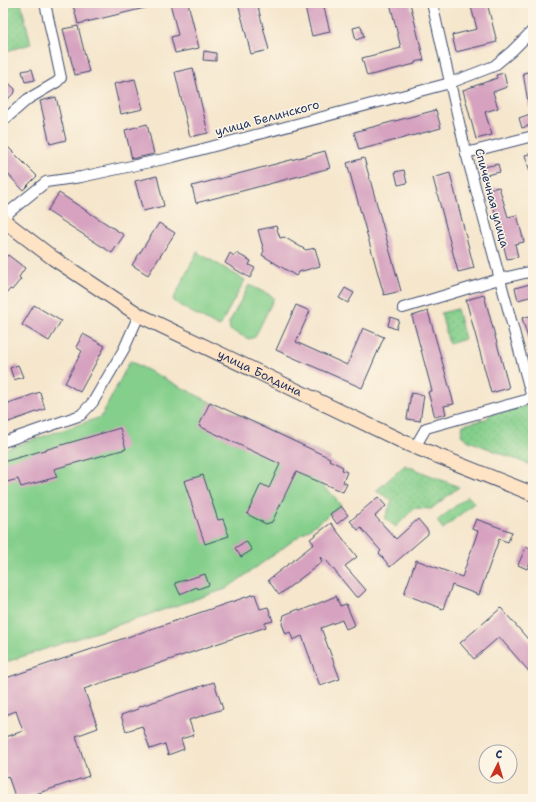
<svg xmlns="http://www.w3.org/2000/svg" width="536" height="802" font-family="'Shantell Sans',sans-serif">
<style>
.green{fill:#84cf8b;stroke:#507f74}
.park{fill:url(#park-dots);stroke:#507f74}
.building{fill:#d6a2c0}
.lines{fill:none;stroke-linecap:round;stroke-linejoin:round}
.street-casing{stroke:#3c4a6e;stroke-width:12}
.secondary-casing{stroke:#3c4a6e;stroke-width:16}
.street{stroke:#fff;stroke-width:10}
.secondary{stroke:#fee4c5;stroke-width:14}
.labels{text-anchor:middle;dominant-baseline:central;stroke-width:3;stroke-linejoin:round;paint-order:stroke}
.street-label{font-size:12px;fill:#1b2f5e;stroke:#fcf5e5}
</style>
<defs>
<pattern id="park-dots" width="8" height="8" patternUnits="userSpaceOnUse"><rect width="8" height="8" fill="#84cf8b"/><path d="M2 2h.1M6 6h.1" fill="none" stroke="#71b27a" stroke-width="1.8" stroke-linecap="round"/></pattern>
</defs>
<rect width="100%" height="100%" fill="#fcf5e5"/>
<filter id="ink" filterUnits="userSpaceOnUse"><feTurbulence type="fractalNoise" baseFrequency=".025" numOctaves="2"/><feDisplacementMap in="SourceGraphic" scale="8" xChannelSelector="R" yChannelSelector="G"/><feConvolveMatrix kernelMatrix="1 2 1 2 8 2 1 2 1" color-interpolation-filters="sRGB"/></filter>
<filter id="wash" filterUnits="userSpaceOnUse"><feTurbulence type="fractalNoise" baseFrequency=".012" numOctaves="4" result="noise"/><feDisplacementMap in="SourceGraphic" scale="16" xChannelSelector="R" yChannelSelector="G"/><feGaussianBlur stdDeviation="0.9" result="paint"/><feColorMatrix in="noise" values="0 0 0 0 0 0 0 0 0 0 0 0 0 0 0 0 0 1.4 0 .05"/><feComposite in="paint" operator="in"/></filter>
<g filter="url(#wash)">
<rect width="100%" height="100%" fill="#f5e6cc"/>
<g class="green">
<polygon points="197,252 245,280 219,327 182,307 173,300"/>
<polygon points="249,285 272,296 274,298 255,337 249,339 230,330 229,323"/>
<polygon points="130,361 210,402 330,458 319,483 333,495 341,506 226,589 3,663 3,450 101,417"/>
<polygon points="468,496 474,503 443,529 437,521"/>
</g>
<g class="park">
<polygon points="3,3 21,3 31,44 3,52"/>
<polygon points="457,309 465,339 449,344 441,313"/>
<polygon points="533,404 533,466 469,441 461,435 463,425 486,419 491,414"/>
<polygon points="405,465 459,487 431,509 414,508 396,527 385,519 392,500 376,491"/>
</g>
<g id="blocks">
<g class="building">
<polygon points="82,3 153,3 153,6 78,24 73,5"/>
<polygon points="170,3 188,3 199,48 175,53 171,37 178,35"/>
<polygon points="238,3 257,3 269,50 251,54"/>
<polygon points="304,3 323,3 330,32 312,36"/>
<polygon points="390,3 410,3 424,60 415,62 415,64 367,76 362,58 401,48"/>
<polygon points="470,3 487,3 497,42 456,52 452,35 477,29"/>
<polygon points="78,26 89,72 75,75 63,29"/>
<polygon points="361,26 364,37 356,40 353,28"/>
<polygon points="204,51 216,53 216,61 203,60"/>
<polygon points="193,68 208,133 190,137 175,72"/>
<polygon points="32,69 35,80 25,82 22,71"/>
<polygon points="533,71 533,107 529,108 523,73"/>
<polygon points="504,73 507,87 493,92 498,108 485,112 492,135 476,139 463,90 497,78 496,75"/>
<polygon points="3,78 15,89 15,92 3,104"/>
<polygon points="135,79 143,109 121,114 114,84"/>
<polygon points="56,97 66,140 50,144 40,101"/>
<polygon points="436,110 441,128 359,150 354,132"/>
<polygon points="533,113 533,124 522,128 519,118"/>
<polygon points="147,124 154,154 132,159 125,130"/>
<polygon points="3,142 37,176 23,190 3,169"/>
<polygon points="325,151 330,168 196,203 192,186"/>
<polygon points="533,153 533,175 531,175 525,155"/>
<polygon points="364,158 401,291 384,295 347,163"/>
<polygon points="498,164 500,172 486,175 484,167"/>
<polygon points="404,170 407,183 398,185 395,172"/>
<polygon points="450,173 474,268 458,272 433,178"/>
<polygon points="157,176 164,206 143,211 135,181"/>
<polygon points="499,187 508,217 517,215 524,242 515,244 518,257 507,259 489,189"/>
<polygon points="59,193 124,235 112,253 47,211"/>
<polygon points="159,223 175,233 148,275 132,265"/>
<polygon points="276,226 280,238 284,237 306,250 315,248 320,266 299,272 296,276 262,255 264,251 258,230"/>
<polygon points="230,253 234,256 236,253 251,261 249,265 255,268 250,278 225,263"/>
<polygon points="8,255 25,268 19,277 21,279 12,290 10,289 3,298 3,261"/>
<polygon points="530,284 533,296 518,300 515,288"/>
<polygon points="345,288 354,293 348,303 339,298"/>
<polygon points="484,295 509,388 491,393 466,300"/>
<polygon points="34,305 61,321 49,341 22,325"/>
<polygon points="296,305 310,311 296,342 347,365 363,328 384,337 362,388 276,350"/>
<polygon points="428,311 454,404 444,406 446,414 435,417 428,392 432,391 412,316"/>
<polygon points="533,315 533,347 531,348 522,318"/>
<polygon points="390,317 399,320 396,329 388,326"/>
<polygon points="83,334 105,346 80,392 65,383 82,351 76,347"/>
<polygon points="18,365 23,377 14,380 10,368"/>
<polygon points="40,392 45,409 3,424 3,405"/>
<polygon points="411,393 424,395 420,421 407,419"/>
<polygon points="210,402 330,458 329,460 343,467 342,470 347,472 343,482 347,484 343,492 296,472 272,522 266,524 247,514 261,484 269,488 280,464 199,426"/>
<polygon points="120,428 126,449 54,469 57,477 21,487 18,479 3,483 3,462"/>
<polygon points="203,475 218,520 223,519 229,536 205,544 184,481"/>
<polygon points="378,497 386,506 375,516 396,539 418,519 428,531 428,534 390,567 379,553 381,551 361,528 358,530 350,521"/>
<polygon points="341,506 348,515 337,524 330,514"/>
<polygon points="476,519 512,532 508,542 499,539 479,595 452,585 443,609 404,594 416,560 462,577 478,531 472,529"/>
<polygon points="331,523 357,557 345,566 366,590 359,597 356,597 326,560 324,561 320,557 322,562 279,595 268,580 314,544 310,539"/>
<polygon points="246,541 252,550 241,557 235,548"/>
<polygon points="526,547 533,550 533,556 527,569 518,565"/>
<polygon points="205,574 209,585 198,589 197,587 180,594 175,583"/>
<polygon points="255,594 260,609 268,607 273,621 265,623 266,627 84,689 98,728 76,736 89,776 21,799 16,799 8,776 3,778 3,738 23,731 16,711 3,716 3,679"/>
<polygon points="336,596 340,606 346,604 355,625 346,629 342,620 321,628 340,679 320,686 302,636 293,640 290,632 286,634 282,624 284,615 299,609 300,611"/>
<polygon points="501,608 533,645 533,676 499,637 474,659 460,643"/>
<polygon points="214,682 223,709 189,720 194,735 181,739 184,749 168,755 165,744 150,749 142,726 126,731 121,715 138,709 138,707"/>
</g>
</g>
</g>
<g filter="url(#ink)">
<use href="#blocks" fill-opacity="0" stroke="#3c4a6e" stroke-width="1"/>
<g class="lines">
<g class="street-casing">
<g id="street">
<polyline points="432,3 466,153 532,398"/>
<polyline points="3,121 28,99 57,82 61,78 45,3"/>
<polyline points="466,153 533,136"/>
<polyline points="3,217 46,182 81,177 173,157 450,83 494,66 512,51 533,30"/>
<polyline points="403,308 499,279 533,271"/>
<polyline points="3,442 81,415 93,402 124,349 139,315"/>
<polyline points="415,447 426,428 533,398"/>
</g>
</g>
<g class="secondary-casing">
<g id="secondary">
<path id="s1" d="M 3,220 L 53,258 L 139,315 L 408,444 L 533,494"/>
</g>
</g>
<use href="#street" class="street"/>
<use href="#secondary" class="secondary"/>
</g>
</g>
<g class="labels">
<g class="street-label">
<text transform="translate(267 118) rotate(-15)">улица Белинского</text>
<text transform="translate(492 198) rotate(75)">Спичечная улица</text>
<text stroke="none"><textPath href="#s1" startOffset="300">улица Болдина</textPath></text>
</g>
</g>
<rect width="536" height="802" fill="none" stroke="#fcf5e5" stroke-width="16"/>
<g transform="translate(498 764) rotate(5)"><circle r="19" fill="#fcf5e5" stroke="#a2a6af"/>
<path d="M0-3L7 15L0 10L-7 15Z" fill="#c8321e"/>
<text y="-6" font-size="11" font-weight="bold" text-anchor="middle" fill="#1b2f5e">С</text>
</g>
</svg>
